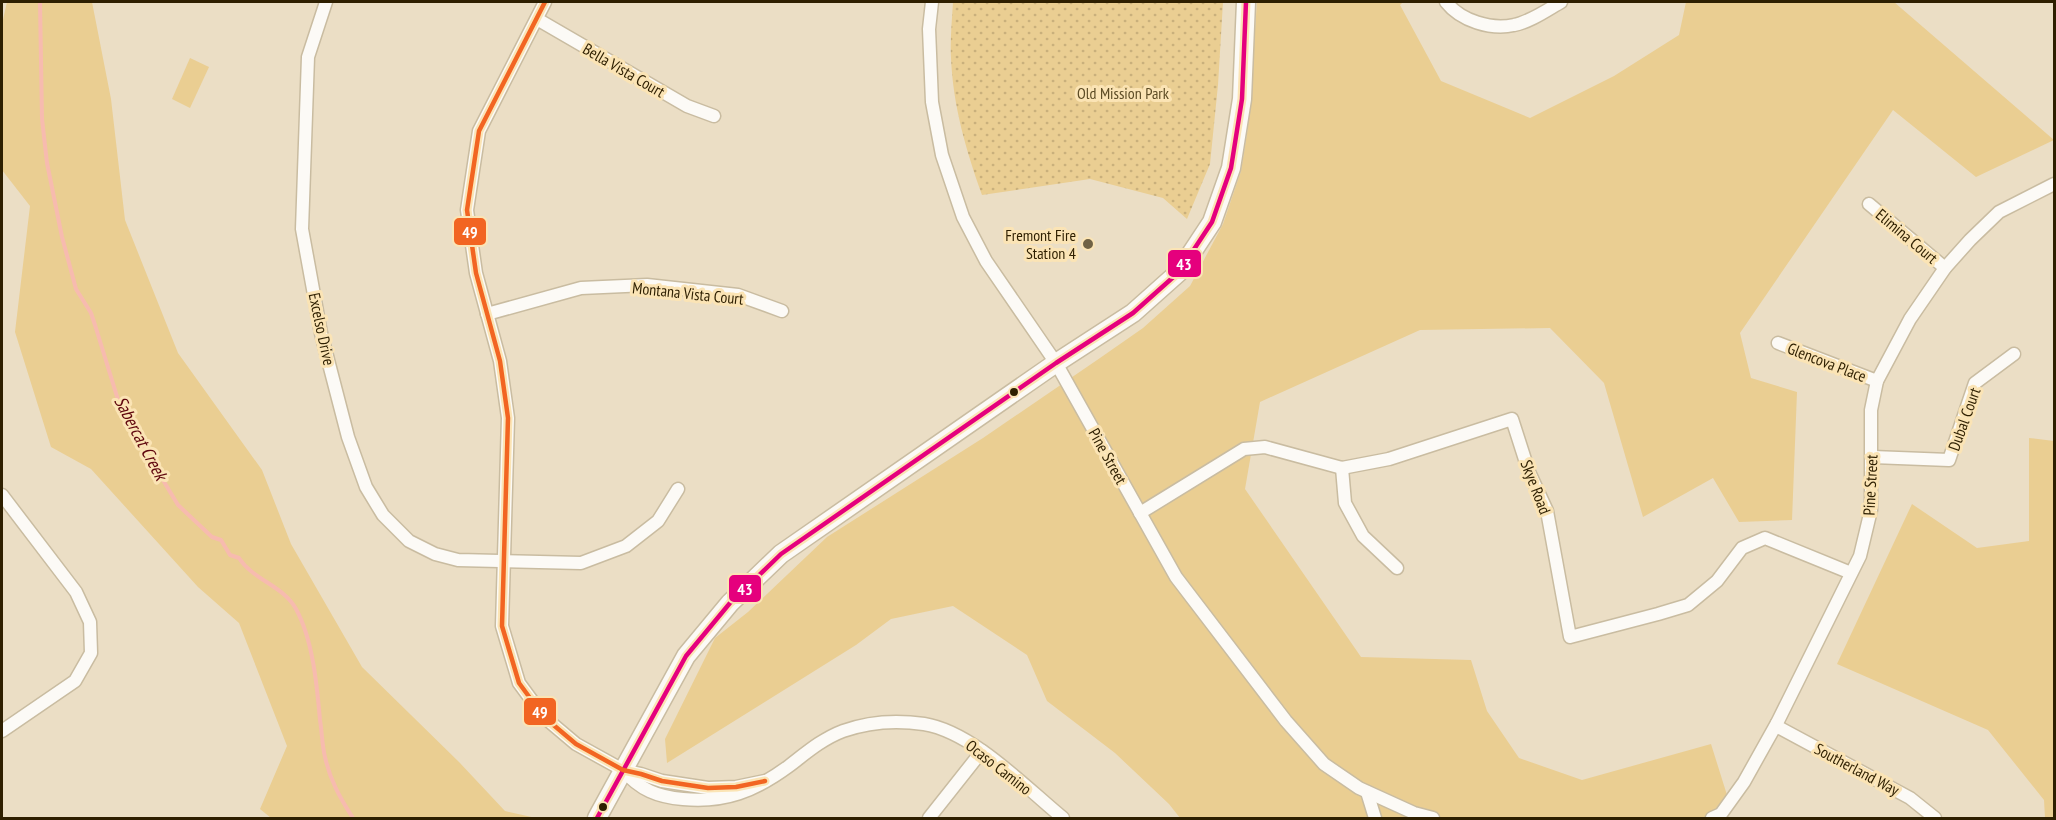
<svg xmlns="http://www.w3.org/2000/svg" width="2056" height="820" font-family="'PT Sans Narrow',sans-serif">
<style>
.green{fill:#eace92}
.park{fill:url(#park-dots)}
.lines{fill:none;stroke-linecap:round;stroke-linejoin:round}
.stream{stroke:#f7bbaf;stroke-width:4}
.minor-casing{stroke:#c9bca1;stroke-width:15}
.secondary-casing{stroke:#c9bca1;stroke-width:21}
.minor{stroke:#fcfaf6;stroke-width:12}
.secondary{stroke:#fcfaf6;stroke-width:18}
.bus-1-casing{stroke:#fbe4b5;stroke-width:9}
.bus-2-casing{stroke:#fbe4b5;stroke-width:9}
.bus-1{stroke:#e5007d;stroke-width:4.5}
.bus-2{stroke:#f26522;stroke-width:4.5}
.poi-dot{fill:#706245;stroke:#fbe4b5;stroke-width:2}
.bus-dot{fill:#2e1f00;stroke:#fbe4b5;stroke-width:2}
.labels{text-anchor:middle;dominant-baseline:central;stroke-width:6;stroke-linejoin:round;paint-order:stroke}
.street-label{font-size:16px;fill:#2e1f00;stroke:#fbe4b5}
.park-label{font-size:16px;fill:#5c4b24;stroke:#fbe4b5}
.poi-label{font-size:16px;fill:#2e1f00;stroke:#fbe4b5;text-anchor:end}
.water-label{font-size:18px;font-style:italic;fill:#60070e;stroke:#fbe4b5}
.line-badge{stroke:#fbe4b5;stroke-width:2}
.badge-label{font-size:16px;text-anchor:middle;font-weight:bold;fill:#fff}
</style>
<defs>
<pattern id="park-dots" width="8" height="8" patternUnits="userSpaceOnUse" patternTransform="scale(1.5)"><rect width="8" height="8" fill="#eace92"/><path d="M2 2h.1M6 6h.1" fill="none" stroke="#c9b07c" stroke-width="1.8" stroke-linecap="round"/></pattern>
</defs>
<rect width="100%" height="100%" fill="#ebdec5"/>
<g class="green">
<polygon points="7,2 92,2 111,99 125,220 178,353 262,470 291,544 362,667 459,762 505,811 536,818 271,818 260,809 287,746 239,623 198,587 91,469 51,447 15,332 30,206 2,170 2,24"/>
<polygon points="1257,2 1403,2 1400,5 1441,81 1530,118 1614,76 1679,35 1686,2 1894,2 2054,140 1976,177 1893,110 1740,333 1751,378 1797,392 1792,520 1739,522 1713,478 1643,517 1604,383 1550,328 1420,330 1260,402 1245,489 1361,657 1471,660 1487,711 1519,758 1582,780 1711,744 1727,795 1708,818 1180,818 1169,804 1115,753 1047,701 1027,655 953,606 891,619 856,645 667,763 665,739 715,638 748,612 827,537 983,438 1100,358 1143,328 1190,286 1223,224 1241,171 1248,127"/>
<polygon points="190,58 209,67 190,108 172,99"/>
<polygon points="2029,438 2054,441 2054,818 2045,818 2044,800 1988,730 1837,664 1912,504 1977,548 2029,541"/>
</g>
<path class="park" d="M 953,2 L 1223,2 L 1218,85 L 1210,164 L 1187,219 L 1163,198 L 1090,179 L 982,195 C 966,150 953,106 951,58 C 950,39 952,20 953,2 Z"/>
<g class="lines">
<path class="stream" d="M 40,2 L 42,119 L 47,163 L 62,237 L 76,289 L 91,313 L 95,325 L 119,403 L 137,437 L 178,505 L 212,537 L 221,540 L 230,555 L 239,558 C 253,580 284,586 296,609 C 313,640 317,686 320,720 C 322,732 322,745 325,757 C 330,780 340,798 353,818"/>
<g class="minor-casing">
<g id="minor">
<polyline points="326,2 308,57 302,229 321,333 348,437 366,487 383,515 409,541 435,554 458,560 581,563 626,546 658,521 678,489"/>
<polyline points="545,2 479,131 467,210 476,273 500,361 508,418 502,626 519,683 544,717 576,744 623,770 641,774 662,781 708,788 736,787 765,781"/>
<polyline points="932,2 929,29 932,102 942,155 963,217 986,261 1056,363 1176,577 1286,721 1324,764 1359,788 1414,813 1433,818"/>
<path d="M 1446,2 C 1461,21 1491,30 1514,25 C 1530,22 1547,10 1561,2"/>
<polyline points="537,19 687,106 714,116"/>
<polyline points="1869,204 1945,268"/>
<polyline points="487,314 581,288 647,285 738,295 782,311"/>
<polyline points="1778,343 1877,381"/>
<polyline points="1873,457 1949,460 1975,383 2014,354"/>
<polyline points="1342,468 1345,503 1363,536 1397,568"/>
<polyline points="2,495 76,592 90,622 91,653 75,681 2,731"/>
<polyline points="1140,513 1244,449 1265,447 1342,468 1389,459 1512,419 1529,472 1547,511 1570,637 1658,614 1688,605 1717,581 1742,548 1765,538 1851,573"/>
<polyline points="1777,723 1778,727 1910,798 1935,818"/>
<path d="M 623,770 C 640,790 658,797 683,799 C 725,803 755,791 789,766 C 806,753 822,739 843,731 C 868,722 897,720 924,724 C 973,732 1025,787 1063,818"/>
<polyline points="1367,792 1375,818"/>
<polyline points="929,818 982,751"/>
<polyline points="1712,818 1721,814 1744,782 1777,723 1860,556 1871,510 1871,410 1877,381 1910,319 1945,268 1970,240 1999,212 2054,184"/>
</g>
</g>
<g class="secondary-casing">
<polyline id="secondary" points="597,818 686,656 730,603 781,554 1056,363 1133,313 1179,272 1212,222 1231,168 1242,99 1246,2"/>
</g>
<use href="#minor" class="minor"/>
<use href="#secondary" class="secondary"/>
<g class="bus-1-casing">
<polyline id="bus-1" points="597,818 686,656 730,603 781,554 1056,363 1133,313 1179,272 1212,222 1231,168 1242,99 1246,2"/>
</g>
<g class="bus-2-casing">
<polyline id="bus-2" points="545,2 479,131 467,210 476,273 500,361 508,418 502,626 519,683 544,717 576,744 623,770 641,774 662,781 708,788 736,787 765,781"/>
</g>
<use href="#bus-1" class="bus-1"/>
<use href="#bus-2" class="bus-2"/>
</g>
<circle class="poi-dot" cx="1088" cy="244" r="6"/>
<g class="bus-dot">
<circle cx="1014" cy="392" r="5"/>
<circle cx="603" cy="807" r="5"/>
</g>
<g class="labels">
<g class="street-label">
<text transform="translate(624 70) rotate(30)">Bella Vista Court</text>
<text transform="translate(1907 236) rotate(40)">Elimina Court</text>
<text transform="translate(688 293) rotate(6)">Montana Vista Court</text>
<text transform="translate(322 329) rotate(78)">Excelso Drive</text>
<text transform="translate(1827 362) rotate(21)">Glencova Place</text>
<text transform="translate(1964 419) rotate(-70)">Dubal Court</text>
<text transform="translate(1108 456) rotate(61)">Pine Street</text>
<text transform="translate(1870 485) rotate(-87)">Pine Street</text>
<text transform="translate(1536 487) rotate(69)">Skye Road</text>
<text transform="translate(999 767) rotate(38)">Ocaso Camino</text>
<text transform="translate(1857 769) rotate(28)">Southerland Way</text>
</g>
<g class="park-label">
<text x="1123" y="93">Old Mission Park</text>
</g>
<g class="poi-label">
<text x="1076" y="235">Fremont Fire<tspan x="1076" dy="18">Station 4</tspan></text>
</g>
<g class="water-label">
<text transform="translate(141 438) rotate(62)">Sabercat Creek</text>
</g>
</g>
<g class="line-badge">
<rect x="453" y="217" width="34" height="29" rx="6" fill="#f26522"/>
<rect x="1167" y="249" width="35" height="29" rx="6" fill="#e5007d"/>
<rect x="728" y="574" width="34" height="29" rx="6" fill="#e5007d"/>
<rect x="523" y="697" width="34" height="29" rx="6" fill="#f26522"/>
</g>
<g class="badge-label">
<text x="470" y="238">49</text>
<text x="1184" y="270">43</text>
<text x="745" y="595">43</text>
<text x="540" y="718">49</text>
</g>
<rect width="2056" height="820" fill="none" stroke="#2e1f00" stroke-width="6"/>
</svg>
